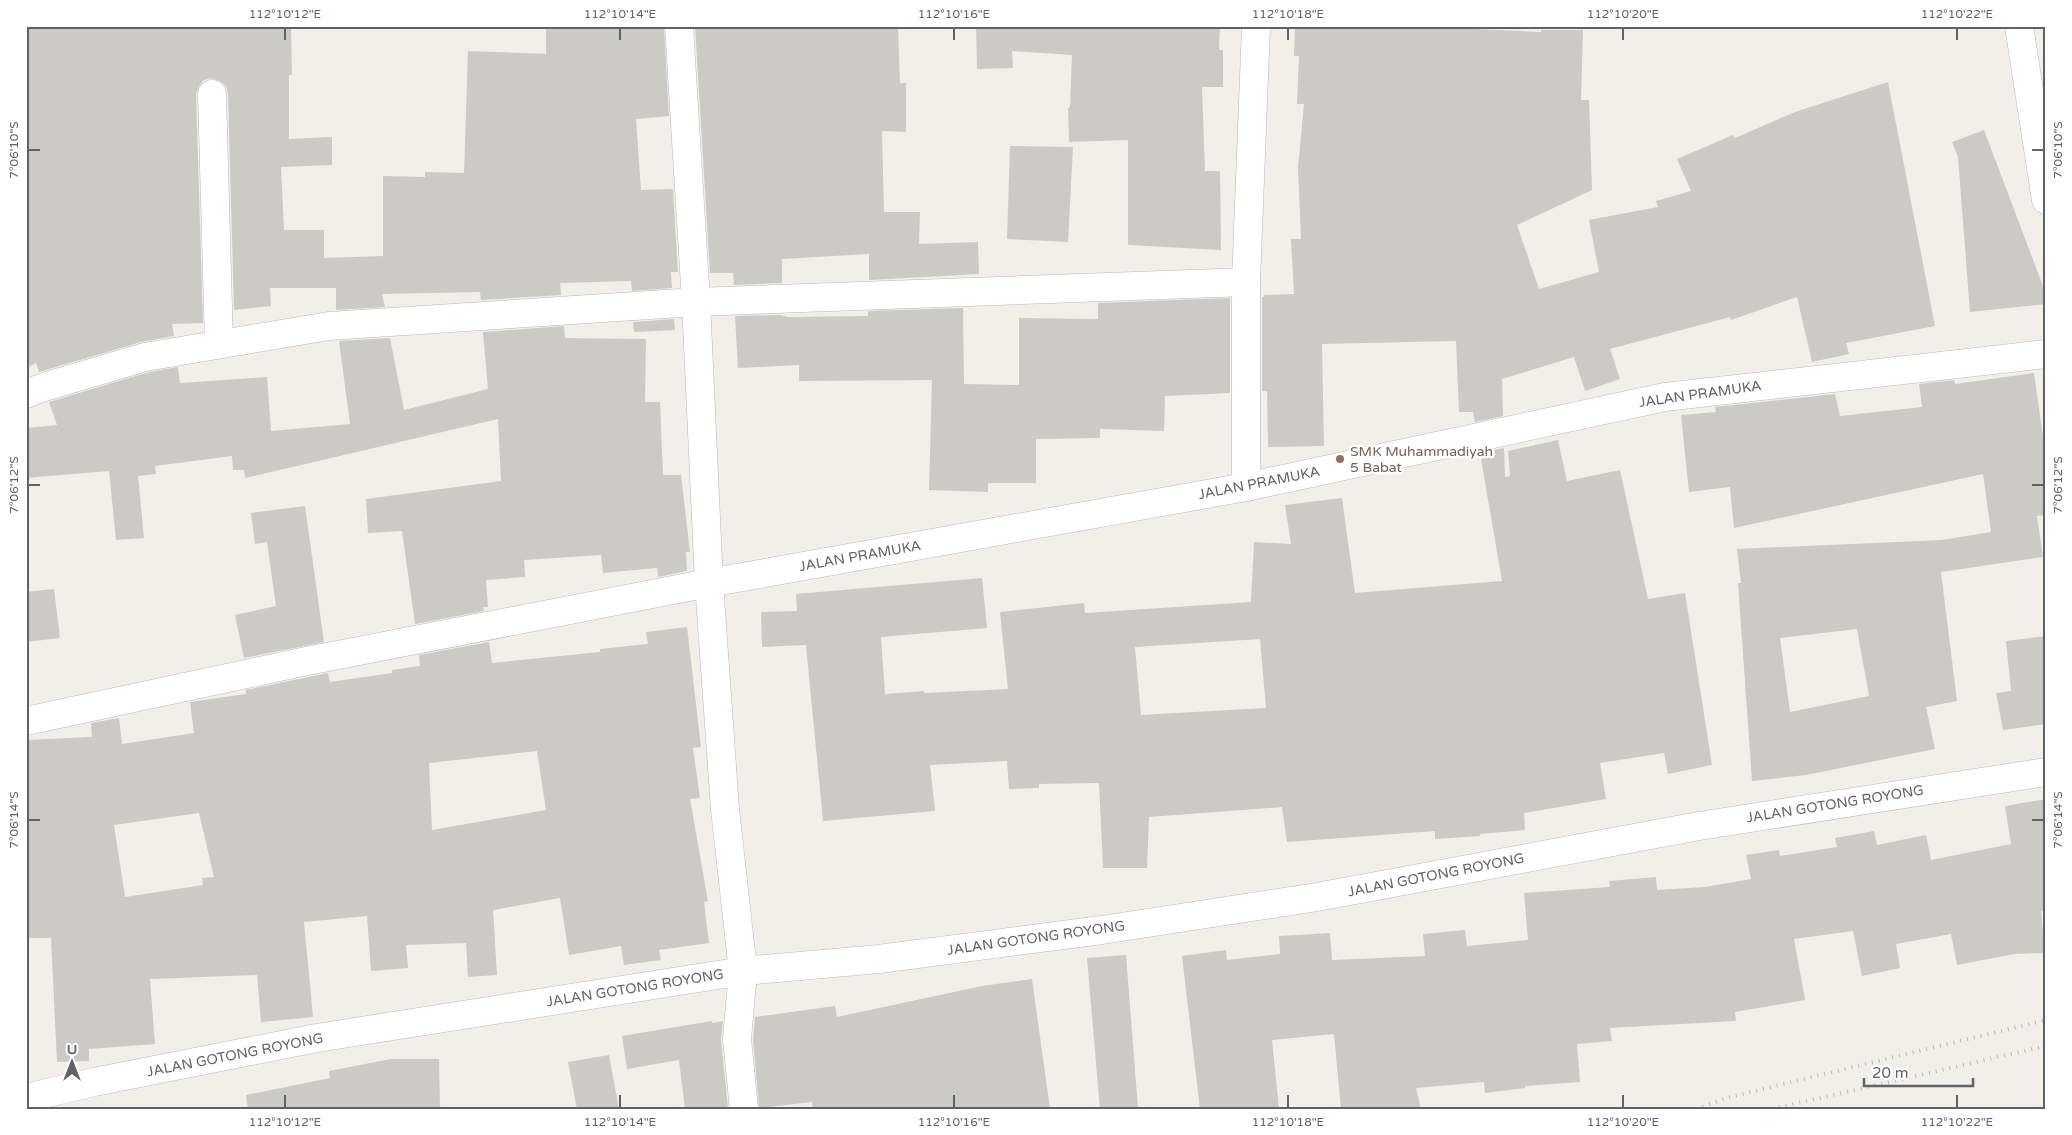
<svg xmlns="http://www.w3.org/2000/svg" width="2072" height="1135" font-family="'Varela Round',sans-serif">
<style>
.building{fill:#cccac5;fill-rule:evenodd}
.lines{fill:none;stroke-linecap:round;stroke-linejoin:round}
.street-casing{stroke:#b5b8bc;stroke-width:29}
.secondary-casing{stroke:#b6babf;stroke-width:29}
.street{stroke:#fff;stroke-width:28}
.secondary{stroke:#fff;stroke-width:28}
.rail{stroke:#b6b7b8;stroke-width:4;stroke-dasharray:1 6;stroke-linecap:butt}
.ticks{fill:none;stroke:#5f6368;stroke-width:2}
.education-dot{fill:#8d6e63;stroke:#fff;stroke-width:2}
.labels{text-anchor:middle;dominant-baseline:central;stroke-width:5;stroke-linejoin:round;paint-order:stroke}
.street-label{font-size:14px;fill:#5f6368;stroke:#fff}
.education-label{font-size:14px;fill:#785e54;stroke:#fff;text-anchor:start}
.neatline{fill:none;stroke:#5f6368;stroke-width:2}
.ticks-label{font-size:12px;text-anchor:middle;fill:#5f6368}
</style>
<rect width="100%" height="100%" fill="#f1efe8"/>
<g class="building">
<polygon points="26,26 291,26 292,75 289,75 289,139 332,137 332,165 281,167 284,230 324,230 324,258 383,256 383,176 425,177 425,172 464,173 468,51 546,54 546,29 664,29 669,116 636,119 641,190 673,189 678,272 671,272 672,288 632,291 631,281 560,283 561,295 481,300 480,292 382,294 385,307 336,310 336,288 270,288 271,306 234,310 228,94 226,86 220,81 211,78 204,80 199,86 196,94 203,323 172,324 174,336 141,342 39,372 36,363 26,368"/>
<polygon points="695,26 898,26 900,83 906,83 906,132 882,131 884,212 920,212 919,244 978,242 979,274 869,280 869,254 782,259 782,283 734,285 733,273 710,273"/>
<polygon points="976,26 1220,26 1219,50 1223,50 1223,87 1202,87 1205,171 1220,171 1221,250 1128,245 1128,140 1069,142 1068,108 1070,107 1072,55 1012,51 1013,68 977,69"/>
<polygon points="1295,26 1406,26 1541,32 1541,30 1583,30 1581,100 1589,100 1592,190 1517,225 1539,289 1599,272 1589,220 1658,207 1656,201 1691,191 1677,159 1733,135 1735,138 1795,112 1888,82 1935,326 1846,343 1849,354 1812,362 1797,297 1731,320 1730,317 1610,349 1620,379 1585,391 1574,357 1502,379 1503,416 1475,422 1473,412 1459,412 1456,341 1322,344 1324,446 1268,447 1267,391 1262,391 1262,297 1264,297 1264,295 1294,294 1291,239 1301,239 1298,167 1304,104 1297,104 1299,56 1294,56"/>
<polygon points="1984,130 2046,294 2046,304 1970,312 1958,157 1952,142"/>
<polygon points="1010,146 1073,147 1068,242 1007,239"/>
<polygon points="1230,298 1230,393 1165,396 1164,431 1100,429 1100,438 1036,439 1036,483 988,483 988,492 929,490 932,380 799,381 799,365 738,368 735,316 781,315 787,317 868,316 868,311 963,308 964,384 1019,385 1019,318 1098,319 1098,303"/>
<polygon points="674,319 675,330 634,332 633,322"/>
<polygon points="564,326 565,338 646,339 645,402 660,402 663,475 681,475 690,552 686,552 687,571 658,577 657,568 603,573 601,555 524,560 525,577 486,580 488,607 483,607 484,611 415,624 402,531 368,533 366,499 501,481 498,419 245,478 244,470 233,470 232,456 155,466 156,474 138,476 144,538 116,540 109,471 26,478 26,428 57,425 49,402 149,372 178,367 180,383 267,377 271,431 350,424 339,341 390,338 404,410 488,389 483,332"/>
<path d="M 2034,373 L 2046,458 L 2046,515 L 2037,516 L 2043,557 L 1941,572 L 1957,701 L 1926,707 L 1935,749 L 1806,775 L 1752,781 L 1738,583 L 1741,583 L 1737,549 L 1942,540 L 1991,532 L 1983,474 L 1734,528 L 1730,487 L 1689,492 L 1681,415 L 1716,412 L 1715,407 L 1835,394 L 1840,416 L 1922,407 L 1919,384 L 1954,380 L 1955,384 ZM 1857,629 L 1869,696 L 1790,712 L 1780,638 Z"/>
<path d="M 1558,440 L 1567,481 L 1620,470 L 1648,599 L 1685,593 L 1712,765 L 1668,774 L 1664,753 L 1600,763 L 1606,799 L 1524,813 L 1525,830 L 1480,834 L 1480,836 L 1435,839 L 1435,831 L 1287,842 L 1282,807 L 1149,817 L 1147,868 L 1103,868 L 1099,783 L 1039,784 L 1039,788 L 1009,789 L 1007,761 L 930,765 L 935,811 L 823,821 L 806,645 L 762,647 L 761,612 L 797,611 L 796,594 L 982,578 L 987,628 L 881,637 L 885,694 L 924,691 L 924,693 L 1008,689 L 1000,612 L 1084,603 L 1085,613 L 1251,602 L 1254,542 L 1291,544 L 1285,505 L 1342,498 L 1355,593 L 1502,581 L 1480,453 L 1504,448 L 1505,477 L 1510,476 L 1508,451 ZM 1260,639 L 1266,708 L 1141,715 L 1135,647 Z"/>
<polygon points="305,506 324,642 244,658 235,615 276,606 267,542 255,544 251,513"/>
<polygon points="54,589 60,638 26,642 26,592"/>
<path d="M 687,627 L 701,747 L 693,748 L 700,798 L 690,799 L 708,901 L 704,902 L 709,943 L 659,950 L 661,960 L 624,965 L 621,946 L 569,955 L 560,898 L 493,910 L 497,975 L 468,977 L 466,943 L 406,945 L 408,968 L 371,971 L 367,916 L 304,922 L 313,1017 L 261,1022 L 257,975 L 150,979 L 155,1044 L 89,1049 L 89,1061 L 57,1062 L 51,938 L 26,938 L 26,740 L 92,737 L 91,723 L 119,718 L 122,744 L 194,733 L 190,702 L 246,694 L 246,690 L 328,673 L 330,682 L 392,673 L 392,670 L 420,666 L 419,655 L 489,642 L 492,663 L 600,652 L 600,649 L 648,644 L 646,632 ZM 537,751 L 546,810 L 432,830 L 429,763 ZM 199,813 L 214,877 L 202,878 L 203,885 L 125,897 L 114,825 Z"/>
<polygon points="2046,636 2046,724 2003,730 1996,693 2011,691 2006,641"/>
<polygon points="2046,799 2046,910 2041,911 2045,953 2014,954 1957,965 1951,934 1896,944 1900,968 1862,976 1853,931 1794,939 1805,1000 1735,1012 1736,1021 1610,1028 1612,1041 1577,1044 1580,1082 1525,1086 1525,1088 1485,1093 1484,1082 1416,1088 1421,1109 1341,1109 1334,1034 1272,1040 1279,1109 1200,1109 1182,956 1226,950 1227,960 1280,954 1279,936 1330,933 1332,960 1425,956 1423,934 1465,930 1467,946 1528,940 1524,893 1610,887 1609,881 1656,877 1657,890 1705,887 1751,879 1746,855 1779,850 1780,856 1837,847 1835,838 1874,831 1877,845 1926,835 1931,860 2011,844 2005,806"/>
<polygon points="1126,955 1138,1109 1100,1109 1087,958"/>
<polygon points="1032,979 1050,1109 813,1109 812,1102 759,1108 753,1039 755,1017 835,1006 837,1017 982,986"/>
<polygon points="712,1021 712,1023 723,1021 721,1040 728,1108 685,1109 679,1060 627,1069 622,1036"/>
<polygon points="609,1055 619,1109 577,1109 568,1062"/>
<polygon points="391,1059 439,1059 440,1109 248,1109 246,1095 330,1078 329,1071"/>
</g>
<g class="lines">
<g class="street-casing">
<g id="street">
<polyline points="2019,26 2046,200"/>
<polyline points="212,94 219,344"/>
<polyline points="26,394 44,387 145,357 329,326 696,302 1246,282"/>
<polyline points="743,971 737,1039 744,1109"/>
</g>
</g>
<g class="secondary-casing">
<g id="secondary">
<polyline points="679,26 696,302 709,583 725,809 743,971"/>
<polyline points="1246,487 1246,282 1256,26"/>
<polyline points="26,721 307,661 709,583 1246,487 1665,397 2046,354"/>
<polyline points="26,1098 94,1082 317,1038 743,971 879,959 1102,930 1317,897 1699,826 2046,772"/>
</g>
</g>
<use href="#street" class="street"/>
<use href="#secondary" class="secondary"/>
<g class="rail">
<polyline points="1696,1109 1730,1097 2046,1020"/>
<polyline points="1772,1109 2046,1046"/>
</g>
</g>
<path class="ticks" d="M 285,28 L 285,40M 620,28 L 620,40M 954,28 L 954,40M 1288,28 L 1288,40M 1623,28 L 1623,40M 1957,28 L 1957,40M 28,150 L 40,150M 2032,150 L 2044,150M 28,485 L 40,485M 2032,485 L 2044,485M 28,820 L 40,820M 2032,820 L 2044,820M 285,1095 L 285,1108M 620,1095 L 620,1108M 954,1095 L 954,1108M 1288,1095 L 1288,1108M 1623,1095 L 1623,1108M 1957,1095 L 1957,1108"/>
<circle class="education-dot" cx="1340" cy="459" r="5"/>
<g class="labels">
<g class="street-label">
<text transform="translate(1700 394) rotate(-8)">JALAN PRAMUKA</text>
<text transform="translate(1259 483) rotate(-11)">JALAN PRAMUKA</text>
<text transform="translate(860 556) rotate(-10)">JALAN PRAMUKA</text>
<text transform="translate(1835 804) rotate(-9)">JALAN GOTONG ROYONG</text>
<text transform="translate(1436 875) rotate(-11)">JALAN GOTONG ROYONG</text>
<text transform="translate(1036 938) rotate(-8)">JALAN GOTONG ROYONG</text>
<text transform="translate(635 988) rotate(-9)">JALAN GOTONG ROYONG</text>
<text transform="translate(235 1055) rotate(-11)">JALAN GOTONG ROYONG</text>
</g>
<g class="education-label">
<text x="1350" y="451">SMK Muhammadiyah<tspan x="1350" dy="16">5 Babat</tspan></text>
</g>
</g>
<rect width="2072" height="1135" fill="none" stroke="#ffffff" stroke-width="55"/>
<g transform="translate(72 1062)" stroke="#ffffff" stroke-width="4" paint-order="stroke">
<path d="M0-4L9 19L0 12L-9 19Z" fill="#5f6368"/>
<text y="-8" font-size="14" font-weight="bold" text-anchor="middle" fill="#5f6368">U</text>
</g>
<path d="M1864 1078v8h109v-8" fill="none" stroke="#5f6368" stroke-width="2.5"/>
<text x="1872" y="1078" font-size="15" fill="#5f6368" stroke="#ffffff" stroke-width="4" paint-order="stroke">20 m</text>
<rect x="28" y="28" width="2016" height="1080" class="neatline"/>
<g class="ticks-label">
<text x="285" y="18">112°10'12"E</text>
<text x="620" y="18">112°10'14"E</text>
<text x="954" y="18">112°10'16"E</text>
<text x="1288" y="18">112°10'18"E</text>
<text x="1623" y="18">112°10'20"E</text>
<text x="1957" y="18">112°10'22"E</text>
<text transform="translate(14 150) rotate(-90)" y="4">7°06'10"S</text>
<text transform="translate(2058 150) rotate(-90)" y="4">7°06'10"S</text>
<text transform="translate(14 485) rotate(-90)" y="4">7°06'12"S</text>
<text transform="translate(2058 485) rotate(-90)" y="4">7°06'12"S</text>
<text transform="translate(14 820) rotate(-90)" y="4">7°06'14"S</text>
<text transform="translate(2058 820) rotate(-90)" y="4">7°06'14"S</text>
<text x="285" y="1126">112°10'12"E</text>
<text x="620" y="1126">112°10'14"E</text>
<text x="954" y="1126">112°10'16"E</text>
<text x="1288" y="1126">112°10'18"E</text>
<text x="1623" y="1126">112°10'20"E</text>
<text x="1957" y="1126">112°10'22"E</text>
</g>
</svg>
